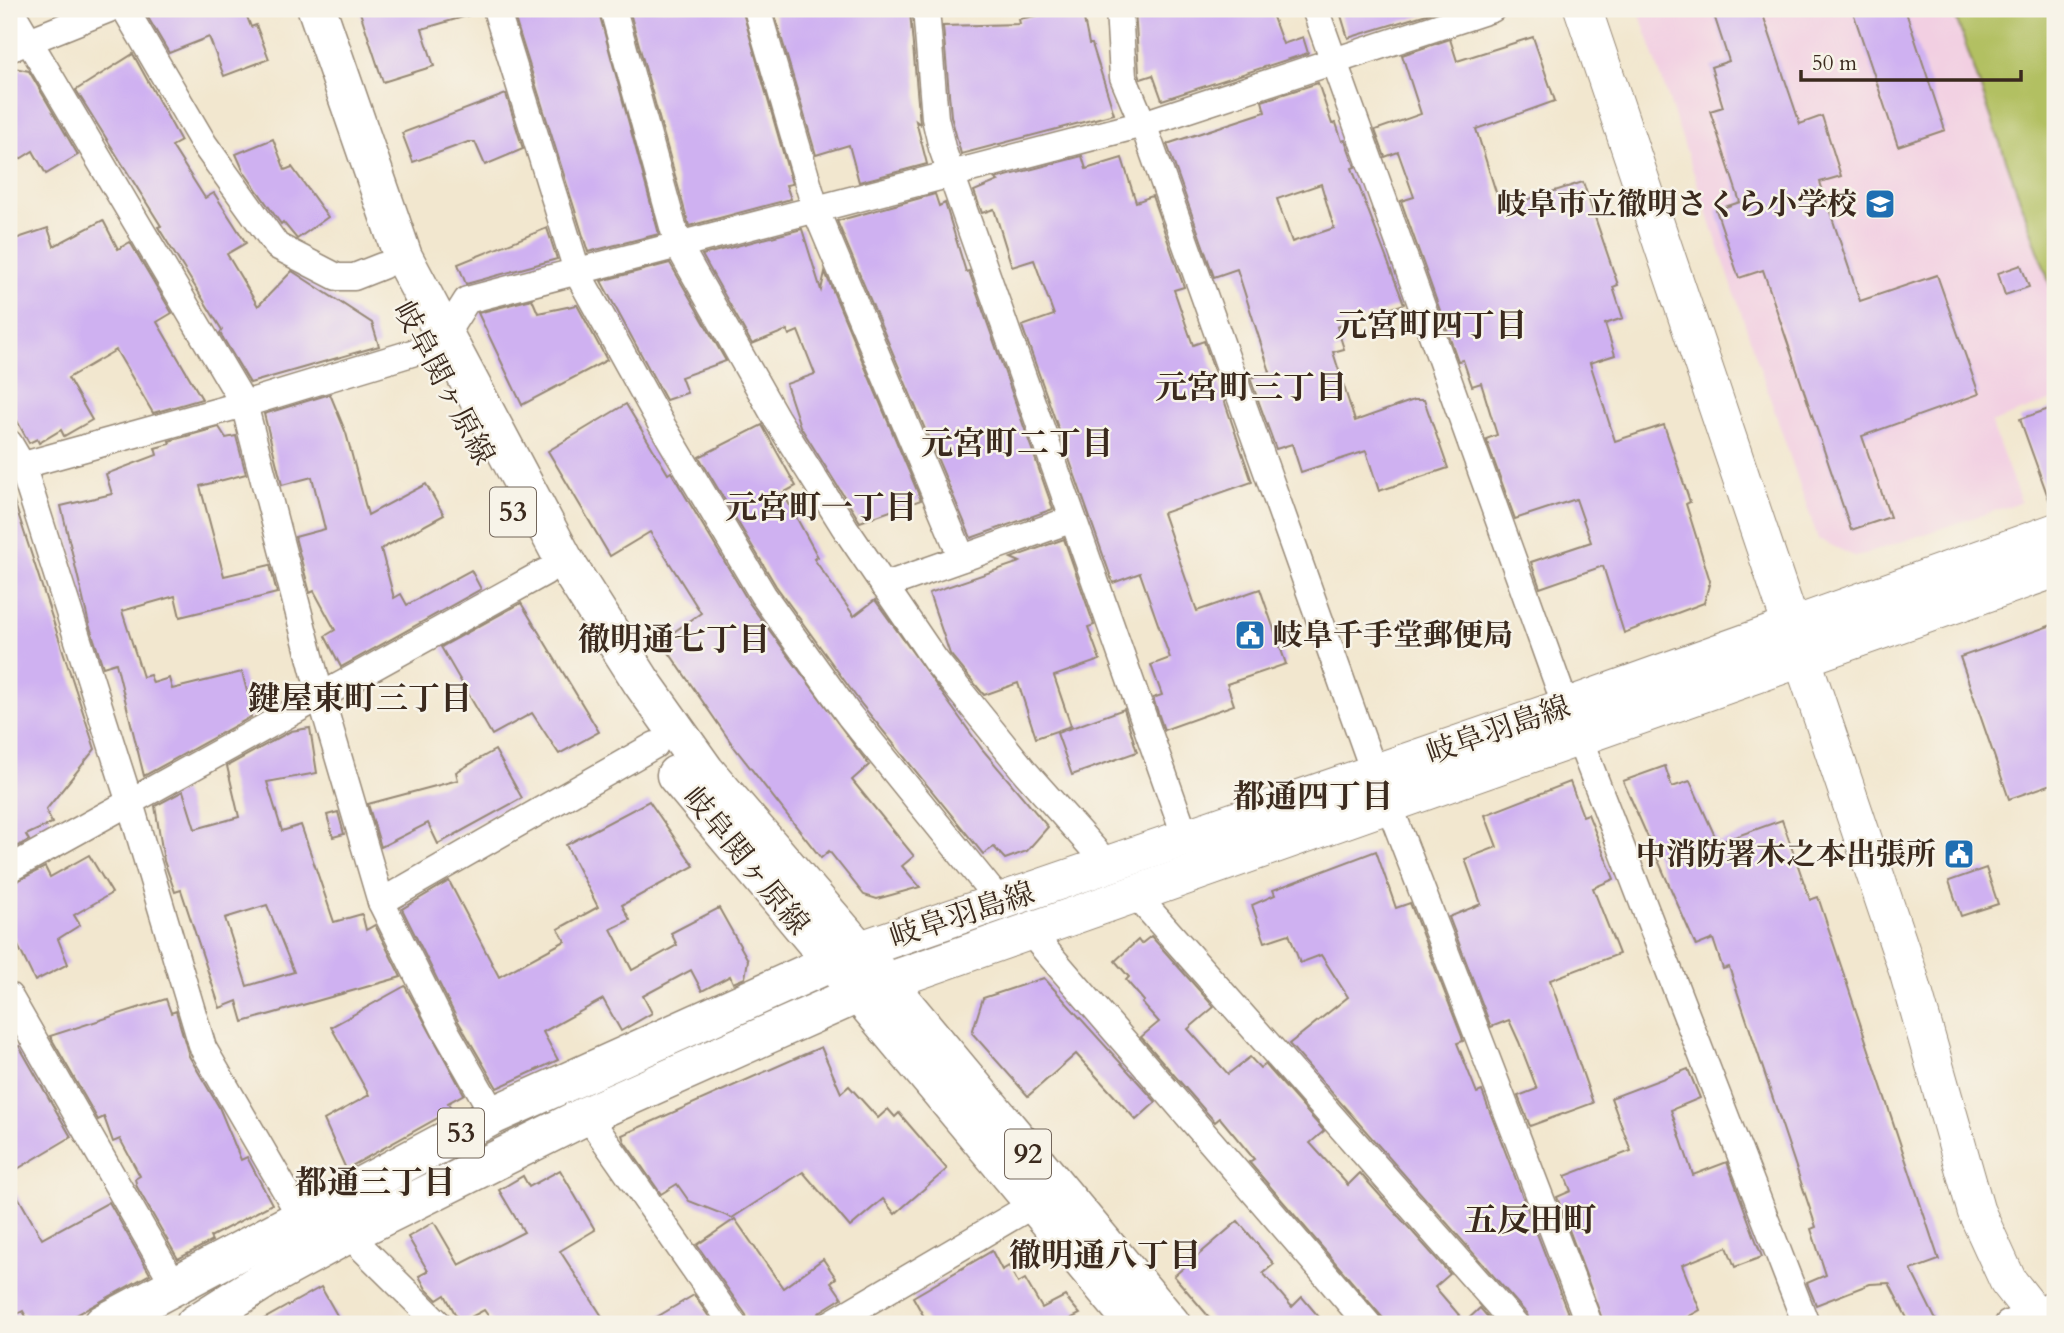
<svg xmlns="http://www.w3.org/2000/svg" width="2064" height="1333" font-family="Cardo,'Noto Serif JP',serif">
<style>
.built{fill:#f2cfe2}
.green{fill:#b2c062;stroke:#767540;stroke-width:2}
.building{fill:#cfb1f1;fill-rule:evenodd}
.lines{fill:none;stroke-linecap:round;stroke-linejoin:round}
.street-casing{stroke:#968876;stroke-width:29}
.secondary-casing{stroke:#968876;stroke-width:39}
.primary-casing{stroke:#968876;stroke-width:41}
.street{stroke:#fff;stroke-width:26}
.secondary{stroke:#fff;stroke-width:37}
.primary{stroke:#fff;stroke-width:38}
.labels{text-anchor:middle;dominant-baseline:central;stroke-width:5;stroke-linejoin:round;paint-order:stroke}
.shield{fill:#f7f3e8;stroke:#73665b;stroke-width:2}
.shield-label{font-size:28px;font-weight:bold;fill:#3b2a1e}
.poi-label{font-size:30px;font-weight:bold;fill:#3b2a1e;stroke:#f7f3e8;text-anchor:end}
.street-label{font-size:30px;fill:#3b2a1e;stroke:#f7f3e8}
.neighbourhood-label{font-size:32px;font-weight:bold;fill:#3b2a1e;stroke:#f7f3e8}
.quarter-label{font-size:33px;font-weight:bold;fill:#3b2a1e;stroke:#f7f3e8}
</style>
<rect width="100%" height="100%" fill="#f7f3e8"/>
<filter id="ink" filterUnits="userSpaceOnUse"><feTurbulence type="fractalNoise" baseFrequency=".0143" numOctaves="2"/><feDisplacementMap in="SourceGraphic" scale="14" xChannelSelector="R" yChannelSelector="G"/><feConvolveMatrix kernelMatrix="1 2 1 2 8 2 1 2 1" color-interpolation-filters="sRGB"/></filter>
<filter id="wash" filterUnits="userSpaceOnUse"><feTurbulence type="fractalNoise" baseFrequency=".00686" numOctaves="4" result="noise"/><feDisplacementMap in="SourceGraphic" scale="28" xChannelSelector="R" yChannelSelector="G"/><feGaussianBlur stdDeviation="1.57" result="paint"/><feColorMatrix in="noise" values="0 0 0 0 0 0 0 0 0 0 0 0 0 0 0 0 0 1.4 0 .05"/><feComposite in="paint" operator="in"/></filter>
<g filter="url(#wash)">
<rect width="100%" height="100%" fill="#f2e7cf"/>
<polygon class="built" points="1638,9 2055,9 2055,399 1991,423 2021,502 1856,557 1818,539"/>
<polygon class="green" points="1953,9 2055,9 2055,299"/>
<g id="blocks">
<g class="building">
<polygon points="143,9 244,9 251,27 256,25 269,59 224,76 209,37 169,53"/>
<polygon points="359,9 469,9 470,15 422,29 434,66 383,82"/>
<polygon points="512,9 598,9 659,234 588,252"/>
<polygon points="629,9 742,9 792,184 786,185 791,199 689,226"/>
<polygon points="773,9 894,9 894,13 910,12 920,124 916,121 927,164 859,182 849,145 816,155"/>
<polygon points="1071,9 1082,9 1089,44 1092,44 1114,114 961,154 951,116 943,26 1020,24 1019,19"/>
<polygon points="1135,9 1270,9 1283,44 1303,37 1308,53 1162,100 1153,75 1141,79 1139,73"/>
<polygon points="1339,9 1440,9 1440,10 1348,38"/>
<polygon points="1712,9 1761,9 1800,124 1822,116 1841,176 1820,182 1860,301 1937,275 1979,394 1862,436 1890,517 1851,530 1763,270 1739,278 1716,210 1740,202 1710,111 1723,107 1711,67 1729,61"/>
<polygon points="1852,9 1905,9 1945,130 1898,146"/>
<polygon points="1533,37 1555,101 1476,129 1501,208 1583,182 1618,285 1613,287 1623,318 1605,324 1615,355 1590,363 1615,441 1664,425 1690,502 1686,504 1710,581 1704,603 1624,633 1603,566 1540,588 1531,562 1591,542 1576,499 1515,519 1486,439 1497,435 1481,383 1472,386 1463,360 1458,361 1401,201 1414,197 1398,152 1385,157 1375,130 1421,114 1402,55 1450,39 1457,61"/>
<polygon points="133,54 181,141 172,146 205,198 214,193 246,243 227,254 258,306 292,271 372,323 379,346 250,383 220,333 222,330 158,227 161,226 76,90"/>
<polygon points="9,67 29,71 78,155 46,174 33,151 9,166"/>
<path d="M 1318,83 L 1332,124 L 1336,123 L 1342,141 L 1345,140 L 1355,167 L 1352,168 L 1404,304 L 1337,327 L 1344,349 L 1333,352 L 1355,421 L 1414,400 L 1424,400 L 1448,468 L 1379,491 L 1366,451 L 1301,472 L 1292,444 L 1276,449 L 1250,378 L 1270,372 L 1237,269 L 1214,277 L 1167,144 L 1265,112 L 1262,101 ZM 1321,184 L 1334,228 L 1292,242 L 1277,199 Z"/>
<polygon points="506,94 523,149 485,165 475,142 468,142 413,162 402,133"/>
<polygon points="273,139 285,170 292,167 328,217 297,239 283,222 281,224 244,172 236,154"/>
<polygon points="1082,156 1086,169 1122,158 1136,202 1152,196 1184,287 1174,290 1193,345 1204,341 1252,482 1163,513 1197,611 1260,589 1286,664 1227,684 1234,705 1164,730 1153,698 1162,695 1151,665 1170,658 1140,573 1113,583 1022,326 1054,315 1034,260 1012,267 994,209 982,213 974,191 998,181 995,179"/>
<polygon points="935,194 939,206 945,203 966,272 969,271 1053,509 971,538 837,221"/>
<polygon points="103,220 118,249 130,242 172,313 157,322 202,399 153,413 116,350 68,378 92,420 64,436 61,430 39,443 37,439 29,443 9,406 9,241 48,228 54,246"/>
<polygon points="547,228 557,259 466,284 458,264"/>
<polygon points="802,229 821,290 825,272 921,500 860,522 800,426 786,384 815,374 798,331 789,335 787,330 752,344 702,255"/>
<polygon points="670,263 726,361 681,377 687,393 666,400 601,281"/>
<polygon points="2021,265 2029,287 2005,295 1998,273"/>
<polygon points="532,299 538,313 577,305 607,360 522,405 478,313"/>
<polygon points="330,394 346,433 368,515 426,484 444,515 381,549 394,598 401,594 407,605 471,570 481,589 341,667 325,636 335,630 314,591 310,593 295,537 325,529 312,477 282,485 264,414"/>
<polygon points="626,404 668,474 671,472 750,604 869,765 852,780 914,856 902,866 920,887 877,899 864,895 829,851 821,858 734,747 661,641 701,613 650,532 610,556 548,451"/>
<polygon points="2055,407 2055,508 2052,508 2020,419"/>
<polygon points="762,425 796,486 783,493 818,557 814,559 854,616 875,600 982,749 1048,827 1027,851 1005,859 994,847 983,854 862,705 776,586 699,457"/>
<polygon points="219,427 226,438 236,436 246,474 200,486 224,576 270,565 277,593 180,617 175,596 122,611 143,677 150,675 153,683 169,678 172,689 242,672 248,695 251,717 144,776 116,663 103,667 89,624 61,506 112,494 106,474 157,455 155,448 170,444 169,441"/>
<polygon points="14,501 95,749 46,810 52,823 26,835 29,840 9,851 9,502"/>
<polygon points="1064,539 1094,625 1088,627 1100,660 1054,676 1071,726 1036,738 1018,683 984,695 950,654 929,593 1020,562 1011,558"/>
<polygon points="521,603 599,732 559,754 532,713 492,735 441,647"/>
<polygon points="2055,624 2055,783 2009,799 1960,657"/>
<polygon points="1124,709 1137,752 1072,775 1057,733"/>
<path d="M 310,728 L 317,773 L 267,782 L 282,831 L 301,825 L 334,922 L 362,914 L 366,930 L 375,925 L 401,977 L 243,1022 L 237,1001 L 220,1008 L 181,890 L 175,892 L 164,861 L 155,806 L 183,791 L 195,829 L 239,817 L 227,766 L 291,731 ZM 267,905 L 294,972 L 247,986 L 225,918 Z"/>
<polygon points="495,750 522,798 438,844 428,823 381,847 368,804 458,780 456,772"/>
<polygon points="1665,766 1672,787 1690,781 1718,843 1782,820 1810,900 1818,897 1939,1260 1911,1270 1938,1324 1910,1324 1889,1283 1870,1284 1816,1305 1807,1283 1826,1275 1811,1229 1816,1227 1729,967 1723,969 1713,939 1696,946 1623,781"/>
<polygon points="1570,782 1583,816 1588,814 1614,879 1593,888 1619,954 1550,980 1593,1103 1530,1126 1518,1096 1537,1089 1519,1042 1509,1020 1491,1027 1449,917 1481,904 1465,859 1497,847 1485,815"/>
<polygon points="649,801 694,866 622,905 630,920 611,929 632,970 677,945 671,933 719,908 748,960 745,978 733,983 730,976 702,991 691,970 643,996 652,1013 621,1031 603,999 543,1032 558,1060 497,1088 458,1021 402,909 449,881 499,977 565,941 558,929 598,907 566,845"/>
<polygon points="338,812 344,834 333,837 327,815"/>
<polygon points="1376,851 1396,908 1410,903 1462,1037 1463,1041 1457,1043 1477,1093 1482,1091 1488,1107 1572,1324 1530,1324 1527,1314 1289,1044 1348,997 1321,955 1300,963 1289,934 1265,942 1252,905 1275,895 1273,890"/>
<polygon points="89,855 112,893 74,915 80,925 58,939 68,964 35,981 9,927 9,885 45,867 50,877"/>
<polygon points="1986,868 1998,904 1961,916 1949,881"/>
<polygon points="1151,936 1214,1007 1188,1029 1228,1074 1250,1057 1260,1068 1265,1064 1324,1131 1310,1143 1348,1185 1360,1173 1450,1274 1435,1287 1465,1322 1480,1308 1494,1324 1388,1324 1382,1317 1249,1162 1254,1159 1220,1118 1215,1122 1141,1037 1159,1022 1142,1003 1144,1001 1126,980 1129,977 1115,961 1138,940 1141,944"/>
<polygon points="1044,978 1156,1102 1136,1120 1076,1054 1028,1096 972,1033 983,998"/>
<polygon points="405,986 464,1094 448,1103 452,1110 346,1169 324,1120 369,1095 331,1027"/>
<polygon points="166,999 171,1013 176,1011 189,1056 219,1107 241,1160 247,1157 272,1204 210,1237 212,1241 178,1259 137,1187 135,1179 140,1176 120,1139 113,1142 104,1117 98,1120 50,1036"/>
<polygon points="19,1046 71,1137 9,1174 9,1049"/>
<polygon points="821,1047 841,1093 849,1086 878,1118 888,1109 895,1117 899,1113 947,1169 895,1214 883,1199 850,1227 803,1172 732,1218 689,1201 677,1184 661,1194 624,1141 622,1135"/>
<polygon points="1688,1069 1700,1098 1671,1110 1693,1175 1727,1162 1762,1257 1735,1267 1727,1247 1682,1265 1700,1310 1675,1324 1604,1324 1557,1197 1571,1191 1565,1176 1631,1151 1611,1098"/>
<polygon points="560,1170 595,1230 560,1251 607,1324 494,1324 484,1310 460,1323 445,1295 437,1300 426,1289 419,1276 428,1271 408,1237 434,1222 459,1265 524,1232 499,1190 523,1176 529,1187"/>
<polygon points="9,1181 42,1239 109,1202 150,1274 60,1324 30,1324 23,1311 9,1318"/>
<polygon points="735,1219 783,1288 823,1259 836,1278 831,1282 842,1298 821,1311 809,1324 748,1324 746,1315 697,1245"/>
<polygon points="1238,1221 1274,1264 1263,1273 1292,1307 1302,1297 1325,1324 1215,1324 1174,1276"/>
<polygon points="992,1251 1002,1270 1009,1266 1018,1283 1025,1279 1042,1308 1065,1296 1080,1314 1060,1324 928,1324 913,1297"/>
<polygon points="321,1287 342,1324 255,1324"/>
<polygon points="694,1295 714,1324 645,1324"/>
</g>
</g>
</g>
<g filter="url(#ink)">
<use href="#blocks" fill-opacity="0" stroke="#968876" stroke-width="2"/>
<g class="lines">
<g class="street-casing">
<g id="street">
<polyline points="10,9 244,404 321,698 381,902 444,1028 494,1115"/>
<polyline points="125,9 204,144 277,246 337,277 354,277 382,266"/>
<polyline points="496,9 578,274 660,422 763,595 849,715 1001,903"/>
<polyline points="613,9 678,245 776,418 845,528 935,660 1026,773 1109,866"/>
<polyline points="757,9 816,211 962,558"/>
<polyline points="926,9 935,118 942,148 1186,838"/>
<polyline points="1119,9 1123,77 1143,124 1374,772"/>
<polyline points="1315,9 1566,707"/>
<polyline points="9,49 109,9"/>
<polyline points="9,443 22,465 130,803 203,1048 302,1219"/>
<polyline points="9,469 244,404 425,349 443,338 467,300 1143,124 1492,9"/>
<polyline points="884,586 1073,519"/>
<polyline points="1579,738 1806,1324"/>
<polyline points="1389,805 1589,1324"/>
<polyline points="9,869 545,572"/>
<polyline points="1135,894 1515,1324"/>
<polyline points="381,902 655,745"/>
<polyline points="1029,931 1368,1324"/>
<polyline points="9,996 174,1284"/>
<polyline points="587,1115 733,1324"/>
<polyline points="348,1234 439,1324"/>
<polyline points="830,1324 1034,1204"/>
<polyline points="2008,1324 2055,1303"/>
</g>
</g>
<g class="secondary-casing">
<g id="secondary">
<polyline points="1583,9 1908,972 1976,1211 2008,1281 2042,1324"/>
<polyline points="859,950 1566,707 2055,532"/>
<polyline points="886,982 2055,569"/>
</g>
</g>
<g class="primary-casing">
<g id="primary">
<polyline points="317,9 403,257 564,560 641,681 705,771 859,950 1171,1324"/>
<polyline points="676,775 1135,1324"/>
<polyline points="103,1324 494,1115 850,954"/>
<polyline points="195,1324 269,1277 348,1234 587,1115 878,985"/>
</g>
</g>
<use href="#street" class="street"/>
<use href="#secondary" class="secondary"/>
<use href="#primary" class="primary"/>
</g>
</g>
<defs>
<g id="school-square" transform="scale(1.575)"><rect x="-9" y="-9" width="18" height="18" rx="4" fill="#1f6fb2" stroke="#f7f3e8"/><path d="M0-5L7-2L0 1L-7-2ZM-4 1L0 2.5L4 1V4Q0 6-4 4Z" fill="#fff"/></g>
<g id="civic-square" transform="scale(1.575)"><rect x="-9" y="-9" width="18" height="18" rx="4" fill="#1f6fb2" stroke="#f7f3e8"/><path d="M-.6-6.5H3V-4.5H.6V-3L4-1V1h2V6H-6V1h2V-1L-.6-3ZM-1.2 2.5V6h2.4V2.5Z" fill="#fff"/></g>
</defs>
<g fill-rule="evenodd">
<use href="#school-square" x="1880" y="204"/>
<use href="#civic-square" x="1250" y="635"/>
<use href="#civic-square" x="1959" y="854"/>
</g>
<g class="labels">
<g class="shield">
<rect x="490" y="487.5" width="46" height="49" rx="5"/>
<rect x="438" y="1108.5" width="46" height="49" rx="5"/>
<rect x="1005" y="1129.5" width="46" height="49" rx="5"/>
</g>
<g class="shield-label">
<text x="513" y="512">53</text>
<text x="461" y="1133">53</text>
<text x="1028" y="1154">92</text>
</g>
<g class="poi-label">
<text x="1857" y="204">岐阜市立徹明さくら小学校</text>
<text x="1273" y="635" text-anchor="start">岐阜千手堂郵便局</text>
<text x="1936" y="854">中消防署木之本出張所</text>
</g>
<g class="street-label">
<text transform="translate(444 383) rotate(62)">岐阜関ヶ原線</text>
<text transform="translate(1498 730) rotate(-19)">岐阜羽島線</text>
<text transform="translate(746 861) rotate(51)">岐阜関ヶ原線</text>
<text transform="translate(962 915) rotate(-18)">岐阜羽島線</text>
</g>
<g class="neighbourhood-label">
<text x="1431" y="326">元宮町四丁目</text>
<text x="1251" y="388">元宮町三丁目</text>
<text x="1017" y="444">元宮町二丁目</text>
<text x="821" y="508">元宮町一丁目</text>
<text x="674" y="640">徹明通七丁目</text>
<text x="360" y="699">鍵屋東町三丁目</text>
<text x="1313" y="797">都通四丁目</text>
<text x="375" y="1183">都通三丁目</text>
<text x="1105" y="1256">徹明通八丁目</text>
</g>
<g class="quarter-label">
<text x="1530" y="1220">五反田町</text>
</g>
</g>
<rect width="2064" height="1333" fill="none" stroke="#f7f3e8" stroke-width="35"/>
<path d="M1801 70v10h220v-10" fill="none" stroke="#3b2a1e" stroke-width="3.5"/>
<text x="1812" y="70" font-size="21" fill="#3b2a1e" stroke="#f7f3e8" stroke-width="5" paint-order="stroke">50 m</text>
</svg>
